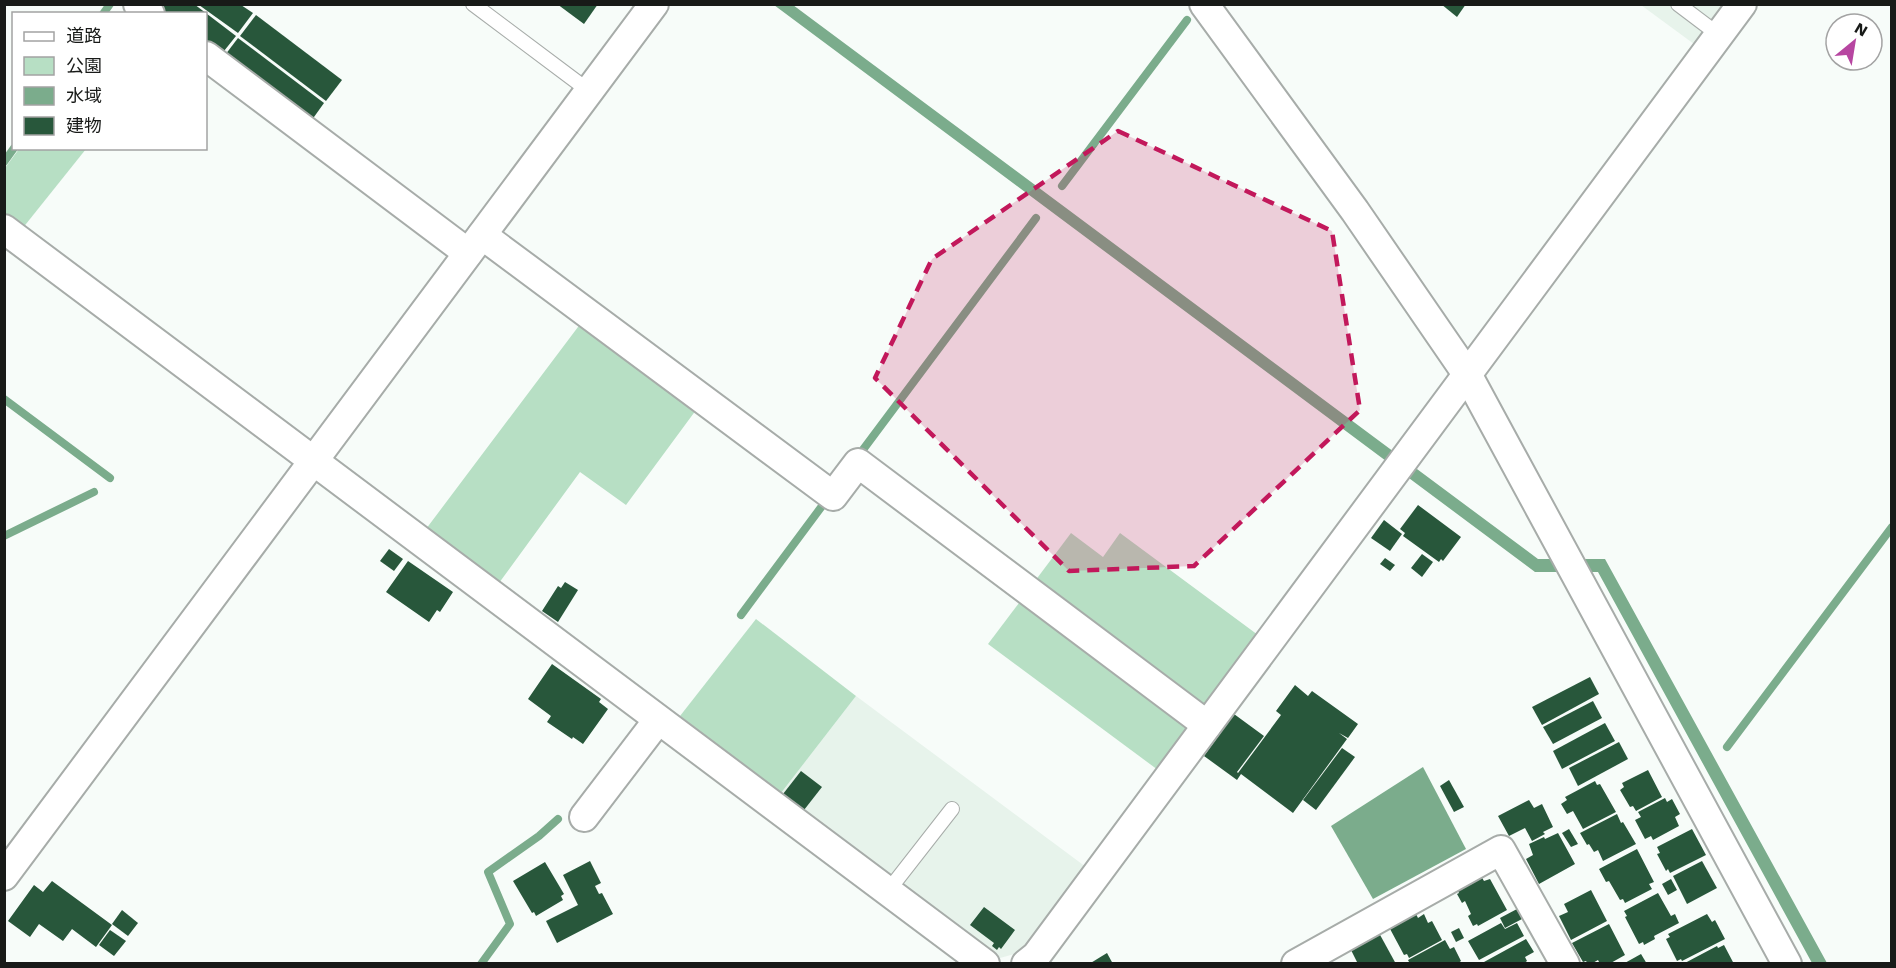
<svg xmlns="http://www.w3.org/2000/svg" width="1896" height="968" font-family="'Work Sans','Noto Sans JP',sans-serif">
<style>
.built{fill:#e7f3eb}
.green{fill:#b7dfc4}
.water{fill:#7bac8c}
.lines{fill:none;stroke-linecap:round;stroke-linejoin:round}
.stream{stroke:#7bac8c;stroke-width:8}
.building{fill:#28573b}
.service-casing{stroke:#a7aca9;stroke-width:16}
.minor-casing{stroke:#a7aca9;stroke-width:32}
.service{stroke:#fff;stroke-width:14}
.minor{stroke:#fff;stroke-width:28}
.marked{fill:#c2185b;fill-opacity:0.2;stroke:#c2185b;stroke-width:4.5;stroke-dasharray:12 8;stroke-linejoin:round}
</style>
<rect width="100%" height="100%" fill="#f7fcf9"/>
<g class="built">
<polygon points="1641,5 1724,5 1694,44"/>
<polygon points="856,696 1086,867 1025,951 1000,958 781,793"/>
</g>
<g class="green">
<polygon points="19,149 86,149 22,229 5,215 5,168"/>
<polygon points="584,319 699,406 626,505 580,472 499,583 426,529"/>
<polygon points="1071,533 1103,557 1120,533 1258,635 1204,707 1032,585"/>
<polygon points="1025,595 1190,726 1158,770 988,644"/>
<polygon points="756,619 856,696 781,793 680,716"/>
</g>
<g class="water">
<polygon points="774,5 793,5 1538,559 1605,559 1827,963 1812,963 1598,572 1535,572"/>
<polygon points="1423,767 1466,849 1373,899 1331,826"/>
</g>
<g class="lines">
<g class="stream">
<polyline points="103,14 110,4"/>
<polyline points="4,162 14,148"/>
<polyline points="1062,186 1187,20"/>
<polyline points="4,399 110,478"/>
<polyline points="859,455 1036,218"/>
<polyline points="4,536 94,492"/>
<polyline points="741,615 825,502"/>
<polyline points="1727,747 1892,527"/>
<polyline points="481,964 510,924 488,872 539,836 558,819"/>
</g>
</g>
<g class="building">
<polygon points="151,4 194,4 236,36 220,56 206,45 206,14 163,14"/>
<polygon points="557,4 598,4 584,24"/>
<polygon points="1441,4 1466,4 1457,17"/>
<polygon points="199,5 241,5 253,13 238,33"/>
<polygon points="256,15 342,80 326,101 240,36"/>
<polygon points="238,38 324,103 309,124 222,59"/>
<polygon points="1418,505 1461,537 1443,561 1441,559 1439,562 1403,536 1405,533 1400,529"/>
<polygon points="1384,520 1402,534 1390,551 1371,538"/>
<polygon points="389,549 403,559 394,571 380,561"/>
<polygon points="1422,554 1433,562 1422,577 1411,568"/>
<polygon points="1385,558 1395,565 1390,571 1380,564"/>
<polygon points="408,561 453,592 440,612 437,610 429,622 386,592"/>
<polygon points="565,582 578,590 558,622 542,611 558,586 561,588"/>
<polygon points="552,664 601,699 599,702 608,709 583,744 573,737 572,739 547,722 551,716 528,699"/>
<polygon points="1590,677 1599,694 1542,725 1532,707"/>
<polygon points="1295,685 1308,696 1312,691 1358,724 1348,738 1339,733 1347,739 1293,813 1241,774 1237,780 1204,756 1234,714 1264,736 1237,772 1238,773 1281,715 1276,711"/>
<polygon points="1593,701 1602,718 1553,744 1543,727"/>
<polygon points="1605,723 1615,741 1562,769 1553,751"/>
<polygon points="1619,742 1628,759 1578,786 1569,768"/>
<polygon points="1342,748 1355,757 1316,810 1303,800"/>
<polygon points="1648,770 1662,797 1636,811 1633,806 1630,807 1620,790 1624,787 1622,783"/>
<polygon points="801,771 822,787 804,810 783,794"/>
<polygon points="1449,780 1464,807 1454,812 1440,786"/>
<polygon points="1595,781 1597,785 1600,784 1616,812 1583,829 1573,811 1567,814 1561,804 1567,800 1565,797"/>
<polygon points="1665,798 1667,802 1672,799 1680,814 1675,817 1679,826 1653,840 1651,836 1645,839 1635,820 1641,817 1638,812"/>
<polygon points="1529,800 1534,808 1542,804 1553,827 1543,832 1545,834 1532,841 1525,828 1509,836 1498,816"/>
<polygon points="1617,814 1621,823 1623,822 1636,844 1603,861 1598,850 1594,852 1589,844 1587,845 1580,833"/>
<polygon points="1569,829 1578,844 1571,847 1562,833"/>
<polygon points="1692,829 1706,855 1670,873 1668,869 1666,871 1657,854 1660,853 1657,847"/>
<polygon points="1558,833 1575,864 1539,884 1526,859 1533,855 1529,844 1544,837 1545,839"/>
<polygon points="1637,849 1654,882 1649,884 1652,889 1625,903 1623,899 1620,900 1609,881 1606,882 1599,869"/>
<polygon points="590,861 601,883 595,886 599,894 602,893 613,914 557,943 546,921 578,905 563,875"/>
<polygon points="1702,861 1717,888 1687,904 1673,876"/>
<polygon points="545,862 564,894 561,896 563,900 536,916 534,912 532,913 513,881"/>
<polygon points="1481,876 1484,881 1490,879 1507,910 1478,926 1477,924 1473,926 1468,916 1471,914 1465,901 1462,903 1457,894 1459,893 1457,889"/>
<polygon points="1671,879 1677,890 1668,895 1662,884"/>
<polygon points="52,881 112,925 96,947 72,929 63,941 39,924 30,937 8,921 34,885 43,892"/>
<polygon points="1591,890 1607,921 1571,940 1559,916 1568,912 1564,904"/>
<polygon points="1658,893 1671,916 1675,914 1679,923 1654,936 1655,939 1644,945 1643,942 1639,944 1625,917 1627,916 1624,911"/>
<polygon points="984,907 1015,930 1001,949 999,947 997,950 992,946 994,943 970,925"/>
<polygon points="1517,909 1522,919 1505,928 1500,918"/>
<polygon points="122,910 138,923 128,936 112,924"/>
<polygon points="1416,914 1418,918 1424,914 1428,923 1432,921 1442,940 1409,958 1407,954 1404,955 1389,927 1399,921 1400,923"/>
<polygon points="1707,914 1712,922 1715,920 1725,939 1682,961 1681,959 1677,961 1666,939 1670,937 1668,934"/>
<polygon points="1501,923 1505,929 1517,923 1524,936 1479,960 1468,941"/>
<polygon points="1609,924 1625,955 1609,964 1600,964 1598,960 1591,964 1588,964 1586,961 1583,962 1572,943"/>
<polygon points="1459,928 1464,938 1456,942 1451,932"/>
<polygon points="110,930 126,941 114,956 99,945"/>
<polygon points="1379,933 1396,964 1358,964 1350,948"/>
<polygon points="1526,939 1534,952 1525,957 1527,961 1523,964 1485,964 1484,962"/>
<polygon points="1445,940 1450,949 1454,947 1461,961 1457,964 1410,964 1408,960"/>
<polygon points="1724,945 1734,964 1683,964 1717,946 1718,948"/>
<polygon points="1107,953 1113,964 1089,964"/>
<polygon points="1641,954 1647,964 1623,964"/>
</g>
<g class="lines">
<g class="service-casing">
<g id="service">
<polyline points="473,4 589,91"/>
<polyline points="1678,4 1719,35"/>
<polyline points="888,891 952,809"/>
</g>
</g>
<g class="minor-casing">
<g id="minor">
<polyline points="138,4 150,14"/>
<polyline points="1204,4 1355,211 1467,374 1787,964"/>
<polyline points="206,56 468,253"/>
<polyline points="4,229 985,964"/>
<polyline points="482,235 833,496 858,463 1207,725"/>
<polyline points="584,817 658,720"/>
<polyline points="4,876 654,4"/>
<polyline points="1026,964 1036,956 1742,4"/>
<polyline points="1296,964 1501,850 1565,964"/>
</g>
</g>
<use href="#service" class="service"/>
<use href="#minor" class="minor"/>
</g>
<path class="marked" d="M 1118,131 L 1332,231 L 1360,410 L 1194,566 L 1069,571 L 875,378 L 932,259 Z"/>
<rect width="1896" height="968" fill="none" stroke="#181a18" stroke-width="12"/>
<rect x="12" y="12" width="195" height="138" fill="#ffffff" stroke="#a3a3a3" stroke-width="1.5"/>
<rect x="24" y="32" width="30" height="9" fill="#ffffff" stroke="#a3a3a3" stroke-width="1.5"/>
<text x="66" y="42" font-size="18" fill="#181a18">道路</text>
<rect x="24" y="57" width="30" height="18" fill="#b7dfc4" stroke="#a3a3a3" stroke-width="1.5"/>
<text x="66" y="72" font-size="18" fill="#181a18">公園</text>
<rect x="24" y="87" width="30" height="18" fill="#7bac8c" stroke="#a3a3a3" stroke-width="1.5"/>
<text x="66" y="102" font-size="18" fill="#181a18">水域</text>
<rect x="24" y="117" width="30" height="18" fill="#28573b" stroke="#a3a3a3" stroke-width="1.5"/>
<text x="66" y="132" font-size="18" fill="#181a18">建物</text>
<g transform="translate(1854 42) rotate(30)"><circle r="28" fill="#ffffff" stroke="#a3a3a3" stroke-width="1.5"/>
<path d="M0-4.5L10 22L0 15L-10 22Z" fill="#b746a1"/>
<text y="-9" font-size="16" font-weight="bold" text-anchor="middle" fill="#181a18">N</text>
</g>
</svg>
